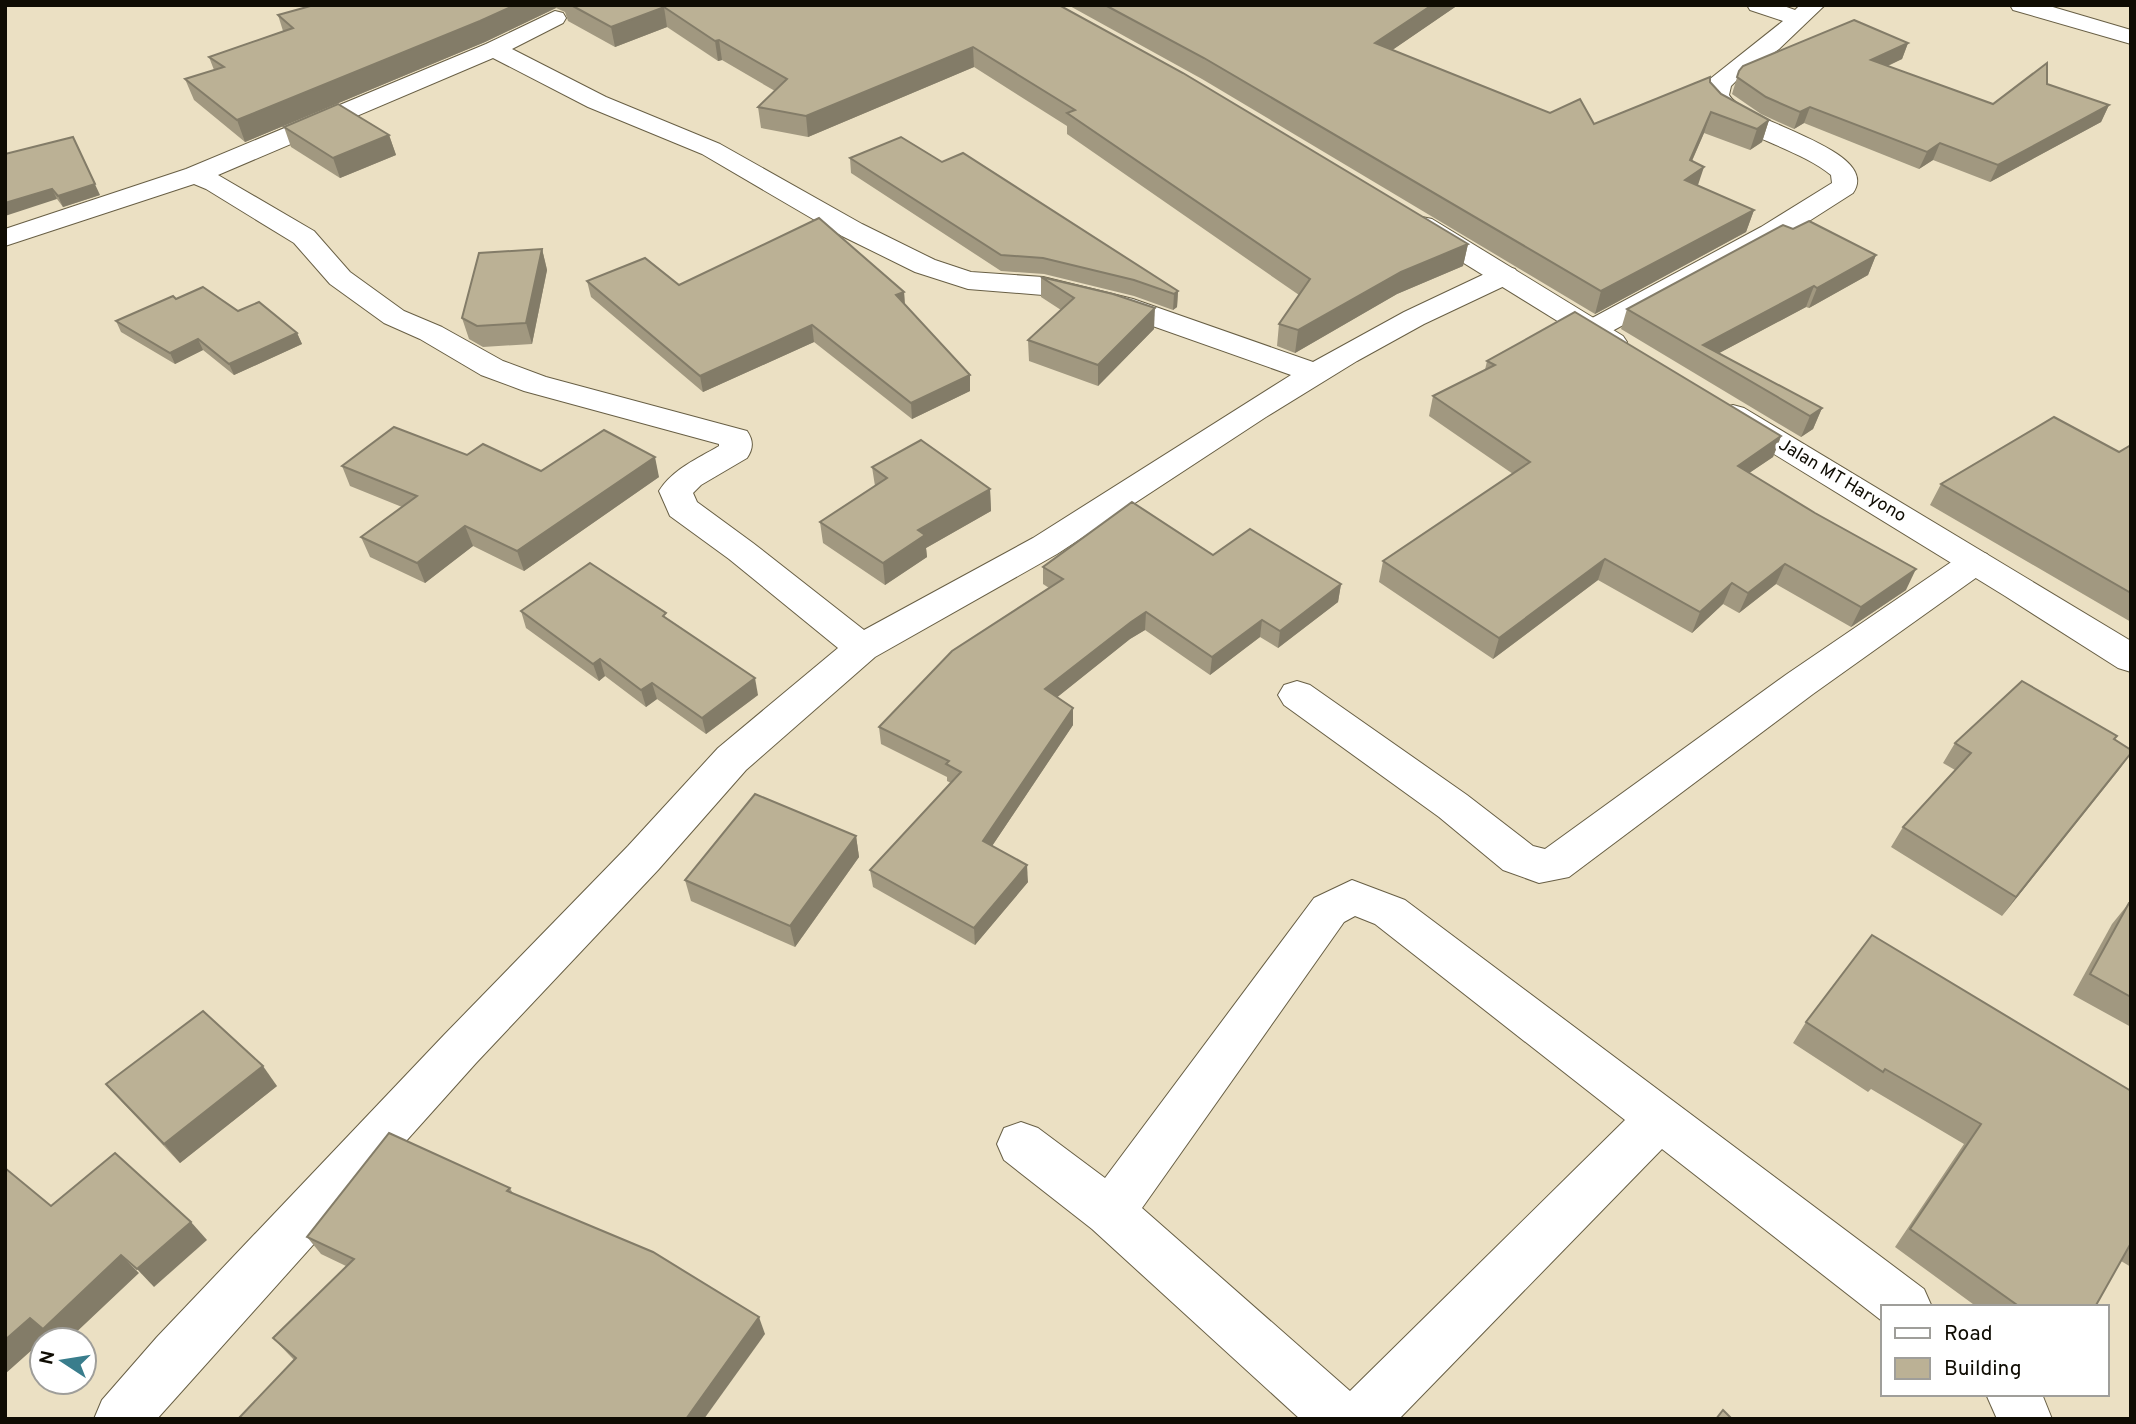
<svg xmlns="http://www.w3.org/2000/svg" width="2136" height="1424" font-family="Overpass,sans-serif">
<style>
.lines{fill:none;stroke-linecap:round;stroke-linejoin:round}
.street-casing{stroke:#685f45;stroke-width:2}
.secondary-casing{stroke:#685f45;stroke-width:2}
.street{fill:#fff;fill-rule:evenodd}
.secondary{fill:#fff;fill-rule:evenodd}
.wall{fill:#a19880}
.shaded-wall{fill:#837c68}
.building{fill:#bbb195;stroke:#837c68;stroke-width:2}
.labels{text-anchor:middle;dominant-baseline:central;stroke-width:7;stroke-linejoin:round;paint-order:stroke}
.far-street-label{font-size:18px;fill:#0f0c03;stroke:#fff}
</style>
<rect width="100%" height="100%" fill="#ebe0c3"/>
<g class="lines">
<g class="street-casing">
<g id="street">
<path d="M 1747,5 L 1781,5 L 1795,10 L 1800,5 L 1825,5 L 1779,49 L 1738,79 L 1731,86 L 1729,95 C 1745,123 1883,149 1853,193 L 1781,239 L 1603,336 L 1592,339 L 1581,336 L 1577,330 L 1581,324 L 1761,227 L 1832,183 L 1831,175 C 1798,147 1728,134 1706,101 L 1707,84 L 1710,79 L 1783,21 L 1750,10 Z"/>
<polygon points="2010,5 2046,5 2131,30 2131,44 2013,10"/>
<path d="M 555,11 L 563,13 L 566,18 L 563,23 L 512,49 L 606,97 L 720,144 L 862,224 L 935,260 L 971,272 L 1043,277 L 1133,299 L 1313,362 L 1404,312 L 1495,269 L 1505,266 L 1515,269 L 1519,275 L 1515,281 L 1424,324 L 1357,361 L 1266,417 L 1057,554 L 875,657 L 746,770 L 658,870 L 476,1063 L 157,1419 L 94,1419 L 102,1400 L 157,1337 L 444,1035 L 628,846 L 718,748 L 838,648 L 729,559 L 670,516 L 659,491 C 673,469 697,459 719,446 L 719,444 L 524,391 L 481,375 L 420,339 L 384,323 L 330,284 L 294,243 L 206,189 L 194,184 L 5,246 L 5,229 L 186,169 L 486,44 ZM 493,58 L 588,107 L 702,154 L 842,236 L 915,272 L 968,289 L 1043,295 L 1113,312 L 1291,375 L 1033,538 L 864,630 L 753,543 L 697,502 L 693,493 L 701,485 L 747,458 C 753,449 754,441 747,431 L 546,377 L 503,361 L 442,327 L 404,311 L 350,272 L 314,231 L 218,175 Z"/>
<polygon points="1975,550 1987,554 1993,562 1987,570 1813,694 1569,877 1539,883 1503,870 1439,817 1284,705 1278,695 1284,685 1297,681 1310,685 1467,795 1533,846 1545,849 1787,674 1963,554"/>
<path d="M 1352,880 L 1405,900 L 1924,1289 L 1932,1307 L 1882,1307 L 1882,1321 L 1662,1149 L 1399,1419 L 1300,1419 L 1092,1229 L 1004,1160 L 997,1144 L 1004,1128 L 1021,1122 L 1038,1128 L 1105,1178 L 1314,898 ZM 1355,916 L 1375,924 L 1625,1120 L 1350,1391 L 1142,1208 L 1344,922 Z"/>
<polygon points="1986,1394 2042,1394 2052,1419 1997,1419"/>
</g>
</g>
<g class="secondary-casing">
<g id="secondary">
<polygon points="1422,217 1432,219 1623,336 1627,342 1623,348 1612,351 1601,348 1412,231 1408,225 1412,219"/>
<polygon points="1733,405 1744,408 2131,641 2131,672 2118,668 2005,596 1722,422 1717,415 1722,408"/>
</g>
</g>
<use href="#street" class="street"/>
<use href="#secondary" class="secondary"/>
</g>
<g class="wall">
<polygon points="314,5 1059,5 1468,244 1463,266 1397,294 1295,353 1277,346 1279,324 1299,295 1067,134 1067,126 974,67 808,137 761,128 758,107 775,91 722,60 718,61 667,27 615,47 568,21 565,12 556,8 485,42 245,142 194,100 185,79 214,70 209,57 283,31 278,15"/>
<polygon points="1068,5 1458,5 1392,50 1550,113 1594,124 1710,82 1721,94 1769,120 1762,142 1750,150 1704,133 1692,161 1698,186 1754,210 1746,232 1595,314 1202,79"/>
<polygon points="1908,43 1902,59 1888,66 1993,104 2047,84 2109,105 2101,122 1990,182 1933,160 1919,169 1804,123 1794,129 1761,114 1732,94 1739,71"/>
<polygon points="284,127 389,135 396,155 340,178 291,147"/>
<polygon points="5,154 100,195 63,207 57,199"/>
<polygon points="850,158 942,162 1178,291 1177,307 1173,310 1134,296 1044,274 1001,271 851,173"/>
<polygon points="1793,229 1876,255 1868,275 1809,308 1806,307 1719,353 1822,408 1813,429 1801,437 1621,329 1627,309"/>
<polygon points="542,249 547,270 532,344 483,347 469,339 462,318"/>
<polygon points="1041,277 1154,329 1098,386 1029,361 1028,340 1061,310 1041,297"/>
<polygon points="587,281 904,292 905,305 970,391 912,419 814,342 703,392 591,297"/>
<polygon points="176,299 238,311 297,333 302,344 234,375 203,350 175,364 121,332 116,321"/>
<polygon points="1487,361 1781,436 1773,457 1749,473 1906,590 1851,627 1776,584 1739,613 1723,604 1692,633 1598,580 1493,659 1379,582 1383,561 1513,474 1429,416 1433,396 1485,370"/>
<polygon points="2131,445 2131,622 1930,505 1941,484 2119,452"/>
<polygon points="467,455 541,471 659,477 524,571 473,546 425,583 370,557 361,537 402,507 350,486 342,466"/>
<polygon points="872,467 990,489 991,511 926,548 927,557 885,585 823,543 820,522 875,486"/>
<polygon points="1213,555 1341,584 1338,602 1278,648 1260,637 1210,675 1145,630 1130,639 1057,697 1073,708 1073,725 992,846 1028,882 975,945 873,887 870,870 951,783 947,781 947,777 881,744 879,727 1049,588 1043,584 1043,567"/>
<polygon points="521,611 668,619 758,695 706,734 657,699 646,707 605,676 599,681 526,628"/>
<polygon points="2115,739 2131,753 2002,916 1891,847 1903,827 1955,770 1943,763 1955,743"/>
<polygon points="856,836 859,857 795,947 691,901 685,880"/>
<polygon points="2129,903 2131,903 2131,1027 2073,995 2112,924"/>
<polygon points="1806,1022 2131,1091 2131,1267 2121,1261 2095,1307 1977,1307 1895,1247 1964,1144 1871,1089 1868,1092 1793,1043"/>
<polygon points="106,1084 277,1086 180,1163 123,1103"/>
<polygon points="510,1188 513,1194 765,1334 294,1360 273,1338 346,1266 321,1254 307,1237"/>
</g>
<g class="shaded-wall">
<polygon points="515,5 555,5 556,8 485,42 245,142 237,120"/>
<polygon points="1432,5 1458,5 1372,64 1375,43"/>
<polygon points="664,7 667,27 615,47 611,27"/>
<polygon points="719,40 722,60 718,61 715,41"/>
<polygon points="1908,43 1902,59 1865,76 1871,60"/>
<polygon points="973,47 974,67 808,137 806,116"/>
<polygon points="2109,105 2101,122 1990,182 1998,165"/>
<polygon points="1810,107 1804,123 1794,129 1800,112"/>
<polygon points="1711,112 1704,133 1683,181 1690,160"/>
<polygon points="1769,120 1762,142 1750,150 1757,129"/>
<polygon points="389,135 396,155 340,178 333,158"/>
<polygon points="73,137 100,195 63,207 58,196"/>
<polygon points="1940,143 1933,160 1919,169 1927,152"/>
<polygon points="1704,167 1697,188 1685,180"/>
<polygon points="52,189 57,199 5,216 5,203"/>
<polygon points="1754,210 1746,232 1595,314 1601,291"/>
<polygon points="1468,244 1463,266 1397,294 1295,353 1298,330 1401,272"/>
<polygon points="542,249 547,270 532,344 526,323"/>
<polygon points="1876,255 1868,275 1809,308 1817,288"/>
<polygon points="1814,286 1806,307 1710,358 1703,345"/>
<polygon points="1178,291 1177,307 1173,310 1174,294"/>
<polygon points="904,292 905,308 896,295"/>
<polygon points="1155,308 1154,329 1098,386 1098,365"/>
<polygon points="812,325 814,342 703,392 700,376"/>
<polygon points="297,333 302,344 234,375 229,364"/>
<polygon points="198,339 203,350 175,364 170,353"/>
<polygon points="970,375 970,391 912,419 911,403"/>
<polygon points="1822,408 1813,429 1801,437 1810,416"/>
<polygon points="1781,436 1773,457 1730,486 1738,466"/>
<polygon points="655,457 659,477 524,571 517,551"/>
<polygon points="990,489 991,511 926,548 927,557 885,585 883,563 918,530"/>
<polygon points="465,526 473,546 425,583 417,563"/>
<polygon points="1605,559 1598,580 1493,659 1499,638"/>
<polygon points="1785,564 1776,584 1739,613 1748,593"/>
<polygon points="1916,569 1906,590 1851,627 1861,607"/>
<polygon points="1732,583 1723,604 1692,633 1700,612"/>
<polygon points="1341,584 1338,602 1278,648 1280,631"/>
<polygon points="1146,612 1145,630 1130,639 1045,707 1045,689 1131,622"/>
<polygon points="1262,620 1260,637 1210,675 1212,657"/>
<polygon points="600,659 605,676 599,681 593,664"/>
<polygon points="755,678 758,695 706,734 702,718"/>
<polygon points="652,683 657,699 646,707 641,690"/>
<polygon points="1073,708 1073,725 984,858 983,841"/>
<polygon points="2131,753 2118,771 2002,916 2016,897"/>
<polygon points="856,836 859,857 795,947 790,926"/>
<polygon points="1027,865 1028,882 975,945 974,928"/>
<polygon points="263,1066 277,1086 180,1163 164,1144"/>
<polygon points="191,1222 207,1240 154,1287 137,1269"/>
<polygon points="121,1255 139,1273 68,1340 55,1340 49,1335 42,1340 42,1341 5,1374 5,1340 30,1318"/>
<polygon points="759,1317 765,1334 704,1419 686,1419"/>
</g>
<g class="building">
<polygon points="314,5 515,5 480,21 237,120 185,79 224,67 209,57 293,28 278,15"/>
<polygon points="571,5 1059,5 1183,73 1468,244 1401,272 1298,330 1279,324 1310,279 1067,113 1075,110 973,47 806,116 758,107 787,79 719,40 715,41 664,7 611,27"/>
<polygon points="1105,5 1432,5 1375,43 1550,113 1580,99 1594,124 1710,77 1710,82 1721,94 1769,120 1757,129 1711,112 1690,160 1704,167 1685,180 1754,210 1601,291 1204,58"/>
<polygon points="1854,20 1908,43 1871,60 1993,104 2047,63 2047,84 2109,105 1998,165 1940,143 1927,152 1810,107 1800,112 1766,97 1737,77 1739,71 1743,66"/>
<polygon points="338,104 389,135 333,158 284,127"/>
<polygon points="73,137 95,184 58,196 52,189 5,203 5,154"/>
<polygon points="901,137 942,162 963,153 1178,291 1174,294 1134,280 1043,258 1001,255 850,158"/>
<polygon points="819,218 904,292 896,295 970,375 911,403 812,325 700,376 587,281 645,258 679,285"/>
<polygon points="1809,221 1876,255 1817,288 1814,286 1703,345 1822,408 1810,416 1627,309 1783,225 1793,229"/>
<polygon points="542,249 526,323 477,326 462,318 479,253"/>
<polygon points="1041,277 1113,294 1155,308 1098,365 1028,340 1074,298"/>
<polygon points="203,287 238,311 259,302 297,333 229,364 198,339 170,353 116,321 173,296 176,299"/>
<polygon points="1575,312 1781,436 1738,466 1815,513 1916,569 1861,607 1785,564 1748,593 1732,583 1700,612 1605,559 1499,638 1383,561 1530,462 1433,396 1495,365 1487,361"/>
<polygon points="2054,417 2119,452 2131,445 2131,593 1941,484"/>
<polygon points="394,427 467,455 483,444 541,471 604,430 655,457 517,551 465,526 417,563 361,537 417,496 342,466"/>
<polygon points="921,440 990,489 918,530 925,535 883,563 820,522 887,478 872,467"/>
<polygon points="1132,502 1213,555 1250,529 1341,584 1280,631 1262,620 1212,657 1146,612 1131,622 1045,689 1073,708 983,841 1027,865 974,928 870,870 961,772 946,764 949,761 879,727 952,651 1063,579 1043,567"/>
<polygon points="590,563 666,613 663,616 755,678 702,718 652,683 641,690 600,659 593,664 521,611"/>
<polygon points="2022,681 2117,736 2114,739 2131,750 2131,753 2016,897 1903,827 1971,753 1955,743"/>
<polygon points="755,794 856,836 790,926 685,880"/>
<polygon points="2129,903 2131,903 2131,997 2090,974"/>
<polygon points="1872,935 2131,1091 2131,1243 2095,1307 2020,1307 1910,1229 1981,1124 1885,1069 1883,1072 1806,1022"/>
<polygon points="203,1011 263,1066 164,1144 106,1084"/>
<polygon points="389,1133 510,1188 507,1191 653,1252 759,1317 686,1419 238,1419 296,1358 273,1338 354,1259 307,1237"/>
<polygon points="115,1153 191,1222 137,1269 121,1255 43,1329 30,1318 5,1340 5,1168 51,1206"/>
<polygon points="1723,1410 1732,1419 1716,1419"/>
</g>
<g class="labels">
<g class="far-street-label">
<text transform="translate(1842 481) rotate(31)">Jalan MT Haryono</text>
</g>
</g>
<rect width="2136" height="1424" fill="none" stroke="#0f0c03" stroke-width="14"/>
<rect x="1881" y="1305" width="228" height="91" fill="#ffffff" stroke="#9f9e9a" stroke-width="2"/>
<rect x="1895" y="1328" width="35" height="10" fill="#ffffff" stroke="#9f9e9a" stroke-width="2"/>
<text x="1944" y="1340" font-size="21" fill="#0f0c03">Road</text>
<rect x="1895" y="1358" width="35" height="21" fill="#bbb195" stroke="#9f9e9a" stroke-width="2"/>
<text x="1944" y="1375" font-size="21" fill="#0f0c03">Building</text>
<g transform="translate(63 1361) rotate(282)"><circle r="33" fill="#ffffff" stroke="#9f9e9a" stroke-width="2"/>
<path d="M0-5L12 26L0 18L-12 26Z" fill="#397d8c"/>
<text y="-10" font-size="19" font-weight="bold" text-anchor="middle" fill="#0f0c03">N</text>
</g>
</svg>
